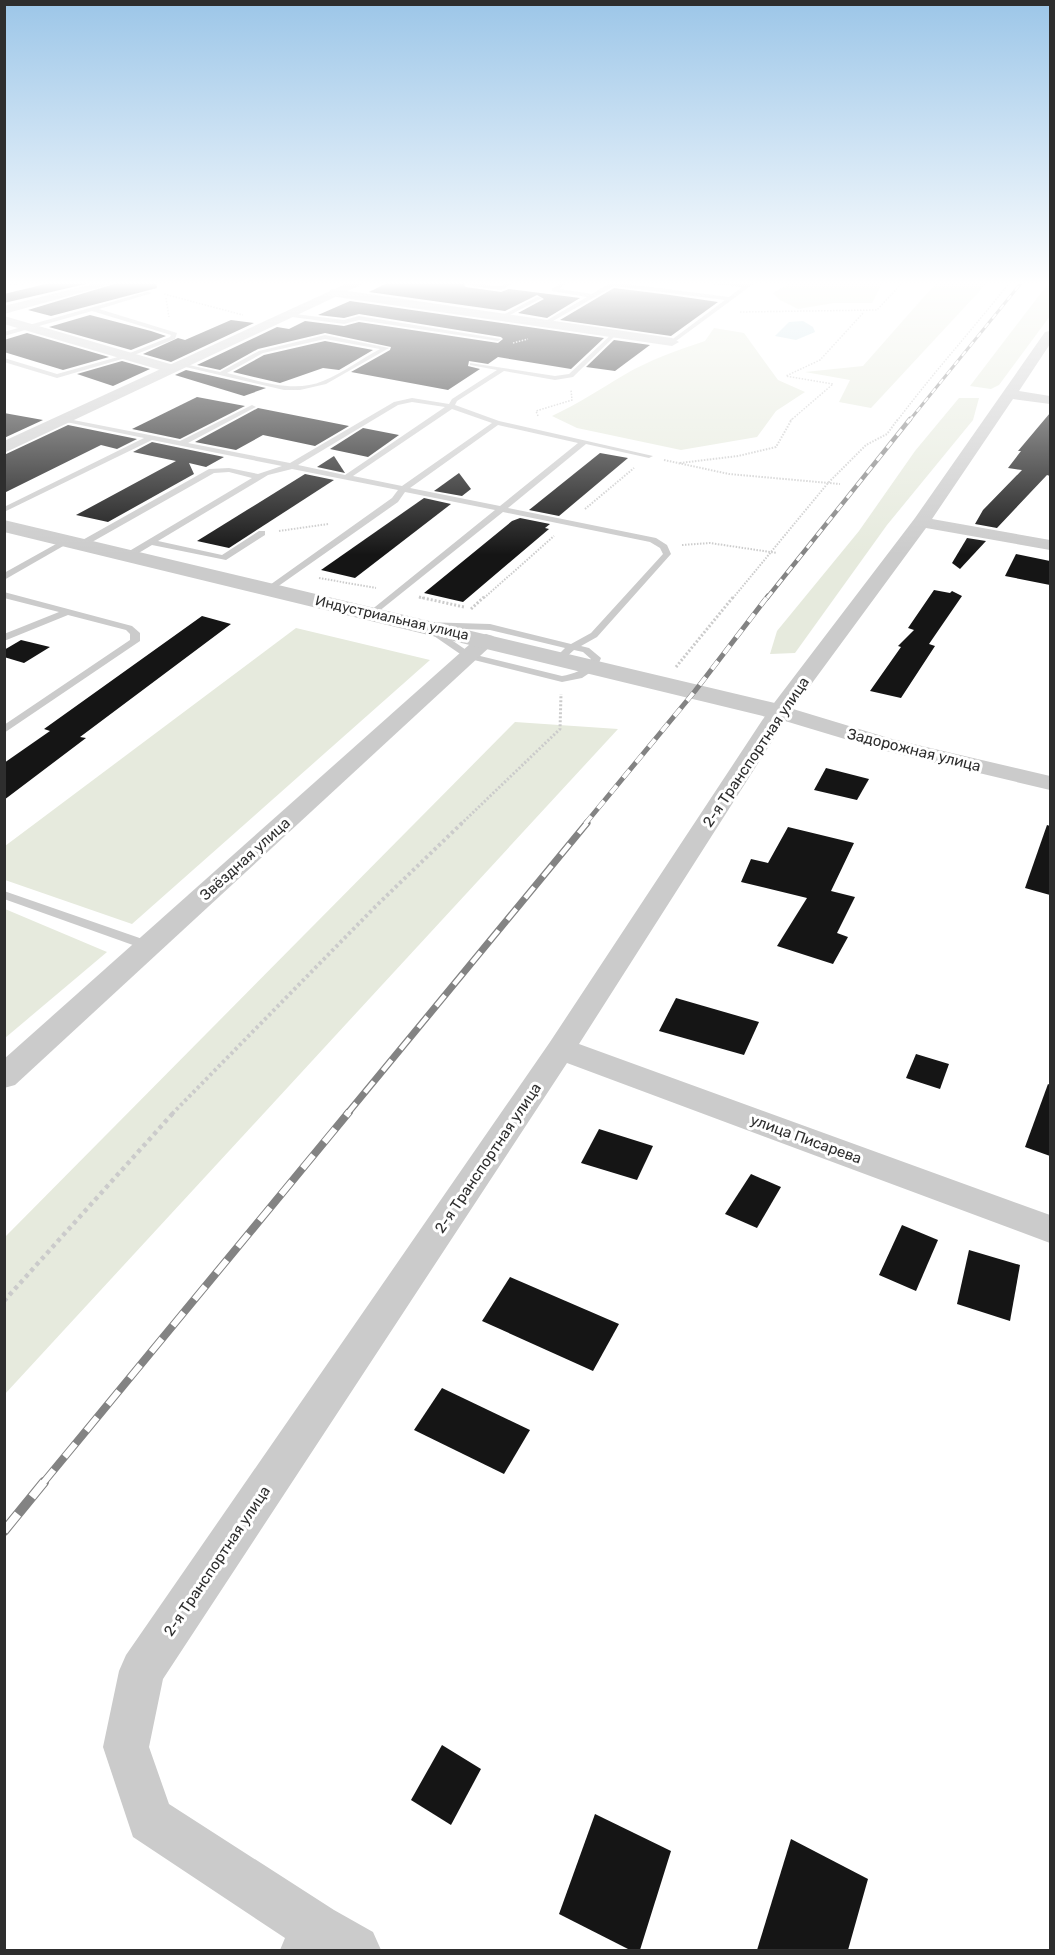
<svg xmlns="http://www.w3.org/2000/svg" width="1055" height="1955" font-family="Rubik,sans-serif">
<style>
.green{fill:#e6eadd}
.water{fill:#cbe2e8}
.building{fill:#151515}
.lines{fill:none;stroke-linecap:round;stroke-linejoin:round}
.path-far4{stroke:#cbcbcb;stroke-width:1.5;stroke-dasharray:1.5 1.5;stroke-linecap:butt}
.path-far3{stroke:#cbcbcb;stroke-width:2;stroke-dasharray:1.5 1.5;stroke-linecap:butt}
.path-far2{stroke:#cbcbcb;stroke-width:3;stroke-dasharray:2 2;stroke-linecap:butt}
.path-far1{stroke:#cbcbcb;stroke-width:4;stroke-dasharray:3 3;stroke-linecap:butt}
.path{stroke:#cbcbcb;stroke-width:4.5;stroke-dasharray:4 4;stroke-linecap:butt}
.service{fill:#cbcbcb;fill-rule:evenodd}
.minor{fill:#cbcbcb;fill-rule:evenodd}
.tertiary{fill:#cbcbcb;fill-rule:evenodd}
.rail-far5-casing{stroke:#838383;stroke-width:3}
.rail-far4-casing{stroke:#838383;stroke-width:4.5}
.rail-far3-casing{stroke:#838383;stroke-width:5}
.rail-far2-casing{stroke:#838383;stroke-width:7}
.rail-far1-casing{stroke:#838383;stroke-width:8}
.rail-casing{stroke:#838383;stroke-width:10}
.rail-far5{stroke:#fff;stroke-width:2;stroke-dasharray:6;stroke-linecap:butt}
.rail-far4{stroke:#fff;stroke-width:3;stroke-dasharray:8;stroke-linecap:butt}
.rail-far3{stroke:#fff;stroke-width:4;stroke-dasharray:10;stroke-linecap:butt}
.rail-far2{stroke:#fff;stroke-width:4.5;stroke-dasharray:14;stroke-linecap:butt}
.rail-far1{stroke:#fff;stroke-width:6;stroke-dasharray:17;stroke-linecap:butt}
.rail{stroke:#fff;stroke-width:8;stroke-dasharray:22;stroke-linecap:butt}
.labels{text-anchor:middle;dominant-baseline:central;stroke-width:6;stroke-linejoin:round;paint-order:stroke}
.far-street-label{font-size:14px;fill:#2e2e2e;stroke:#fff}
.street-label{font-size:15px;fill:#2e2e2e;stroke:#fff}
</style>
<rect width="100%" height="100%" fill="#fff"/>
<g class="green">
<polygon points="792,282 883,282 872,303 834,303 798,309 780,300 773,293"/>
<polygon points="937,282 988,282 871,408 839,402 850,380 805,372 863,366"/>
<polygon points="1047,285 1050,286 1050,316 999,385 991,389 970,386"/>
<path d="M 714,328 L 744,333 L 778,380 L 805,392 L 776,411 L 757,437 L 681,450 L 577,428 L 552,416 C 578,404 600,389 624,375 C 649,360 678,350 705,341 Z"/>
<polygon points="959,398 979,398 973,420 887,525 795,653 770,654 777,631 859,531 915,451"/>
<polygon points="296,628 430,660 132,924 5,880 5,846"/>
<polygon points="515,722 618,729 5,1394 5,1237"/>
<polygon points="5,909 107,952 5,1038"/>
</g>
<polygon class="water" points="803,321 813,327 815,332 796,340 775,336 789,322"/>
<g class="building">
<polygon points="54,282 94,282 4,303 4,294"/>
<polygon points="121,282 156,282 157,288 51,316 28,310"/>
<polygon points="389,282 467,282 464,285 466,287 501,292 509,289 580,298 547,318 518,313 544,299 537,295 505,311 369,292"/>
<polygon points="614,288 670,295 718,302 671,336 560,320"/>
<polygon points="350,301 604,338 571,369 498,357 488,364 469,361 468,366 480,369 448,390 351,372 390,350 391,347 325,333 258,349 220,370 197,365 277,327 289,329 305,321 344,326 359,322 498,343 503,339 501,337 359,314 344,318 318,315"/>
<polygon points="90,315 151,331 166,336 131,350 49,327"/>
<polygon points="231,320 254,323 171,362 143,354 178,338 185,340"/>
<polygon points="27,333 109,357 63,370 4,352 4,340"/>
<polygon points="614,340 650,345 615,371 586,367"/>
<polygon points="325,341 373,350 339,370 323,368 280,383 233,372 264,355"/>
<polygon points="122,361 150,369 113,386 77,374"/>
<polygon points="186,370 266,388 244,396 175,375"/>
<polygon points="197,397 245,406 180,439 132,429"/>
<polygon points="258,408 349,426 315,446 263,435 236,450 195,442"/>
<polygon points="4,413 43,420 4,438"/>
<polygon points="1050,413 1050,476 1047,475 997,528 975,524 983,510 1022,470 1008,468 1021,451 1018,451"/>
<polygon points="68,425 137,439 117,449 101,445 4,493 4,455"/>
<polygon points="363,428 399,435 368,457 330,449"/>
<polygon points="152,442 224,457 206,467 189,463 194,474 108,522 76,515 176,461 133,452"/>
<polygon points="600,453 628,458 559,516 529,510"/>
<polygon points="334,456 345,473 317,467"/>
<polygon points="459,473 471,489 462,496 434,491"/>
<polygon points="305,474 334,480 229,548 197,541"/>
<polygon points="424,498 451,504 355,578 321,570"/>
<polygon points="520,518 550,524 545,528 549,529 463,602 424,593 512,521"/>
<polygon points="967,538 986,541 960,569 952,563"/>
<polygon points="1016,554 1050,561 1050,585 1005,576"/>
<polygon points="934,590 950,593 952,591 962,596 929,644 935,646 901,698 870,691 901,647 898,646 914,630 908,628"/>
<polygon points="202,616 231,624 80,737 86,738 4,800 4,763 50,731 44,729"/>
<polygon points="21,640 50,647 24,663 4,657 4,650"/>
<polygon points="826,768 869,779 857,800 814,790"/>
<polygon points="1047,825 1050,826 1050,895 1025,888"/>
<polygon points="788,827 854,843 831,891 855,897 837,933 848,937 833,964 777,946 807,898 741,882 751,859 768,863"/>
<polygon points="676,998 759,1022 744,1055 659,1031"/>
<polygon points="916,1054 949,1064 940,1089 906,1078"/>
<polygon points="1048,1084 1050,1085 1050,1156 1025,1147"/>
<polygon points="599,1129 653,1146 637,1180 581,1163"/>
<polygon points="751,1174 781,1187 757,1228 725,1214"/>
<polygon points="902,1225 938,1240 916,1291 879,1275"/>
<polygon points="969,1250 1020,1265 1010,1321 957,1304"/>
<polygon points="510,1277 619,1324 593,1371 482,1321"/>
<polygon points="442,1388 530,1430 504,1474 414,1430"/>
<polygon points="442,1745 481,1769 451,1825 411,1800"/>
<polygon points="595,1814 671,1851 640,1950 630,1950 559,1914"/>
<polygon points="791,1839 868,1879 848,1950 757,1950"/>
</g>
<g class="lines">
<g class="path-far4">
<polyline points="4,285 26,284"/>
<polyline points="164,294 243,315"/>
<polyline points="166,298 169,317"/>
<polyline points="740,312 877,310 903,282"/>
<polyline points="513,343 528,339"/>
<polyline points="538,416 536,411 572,400 571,390"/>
<polyline points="790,421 833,384 786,376 820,360 864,312"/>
<path d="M 897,421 C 933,373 973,329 1010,282"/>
</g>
<g class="path-far3">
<polyline points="664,460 729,474 840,484"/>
<polyline points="680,463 738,456 776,447 792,419"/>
<polyline points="585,509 634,468"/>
<polyline points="279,531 328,524"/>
<polyline points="682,545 710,543 777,553"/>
<polyline points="319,578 376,588"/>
<polyline points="419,597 423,598"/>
<polyline points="484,598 554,536"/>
<polyline points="733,598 828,483 866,445 887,434 898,419"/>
</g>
<g class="path-far2">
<polyline points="419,597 464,607"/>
<polyline points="471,609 485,596"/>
<polyline points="676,667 734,596"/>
<polyline points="461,824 560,729 561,694"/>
</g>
<polyline class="path-far1" points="172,1114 376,906 462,823"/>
<polyline class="path" points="4,1301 174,1112"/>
<g class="service">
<polygon points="510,282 517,282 501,290 466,285 469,283 500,286"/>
<polygon points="562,282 568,282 559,289 592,294 610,283 619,282 619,283 729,297 742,287 711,284 709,282 746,284 750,282 756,282 672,344 670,341 725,300 614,286 546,325 542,325 542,323 587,297 552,291 552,289"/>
<polygon points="147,292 152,293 99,309 177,333 175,339 129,357 57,378 4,362 4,358 57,374 125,355 170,337 171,335 92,311 4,336 4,332"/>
<polygon points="537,297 542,298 504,318 499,317"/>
<polygon points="287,313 344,320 359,316 501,339 498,341 359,320 344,324 285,316"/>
<path d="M 614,332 L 616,335 L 573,377 L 555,380 L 504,371 L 457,401 L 455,405 L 499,421 L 653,456 L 649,458 L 586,444 L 508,508 L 656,538 L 667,545 L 671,554 L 597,637 L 581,646 L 589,648 L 601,658 L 597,668 L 582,678 L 562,682 L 466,658 L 418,625 L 423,622 L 490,624 L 571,644 L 591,633 L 663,554 L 660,548 L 650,542 L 503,512 L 373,616 L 368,613 L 370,611 L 495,510 L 405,492 L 398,502 L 270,592 L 265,589 L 267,587 L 392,498 L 398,490 L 292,469 L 268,475 L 158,541 L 222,555 L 259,531 L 265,531 L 265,535 L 226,560 L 152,545 L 132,557 L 126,557 L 126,553 L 252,478 L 229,472 L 214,473 L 85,546 L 79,546 L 79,542 L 209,469 L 229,468 L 258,474 L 282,466 L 152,440 L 4,512 L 4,507 L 144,438 L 66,422 L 63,422 L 63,418 L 180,441 L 252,405 L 256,407 L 254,408 L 188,443 L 290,463 L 394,402 L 412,398 L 449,404 L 452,399 L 497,370 L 470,365 L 470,363 L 555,376 L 569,374 ZM 412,402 L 445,407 L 345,475 L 298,465 L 398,405 ZM 452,409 L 492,423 L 402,486 L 353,476 ZM 498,425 L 578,443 L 500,506 L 410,488 ZM 434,628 L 490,630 L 565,648 L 557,656 L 557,660 L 563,660 L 574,650 L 583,652 L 591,659 C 586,670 573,674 562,676 L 472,654 Z"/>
<path d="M 325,335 L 389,348 L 326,384 L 300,390 L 284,390 L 177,365 L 180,363 L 220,372 L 259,351 ZM 325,339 L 380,349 C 361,359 343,373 323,381 C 293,394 257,380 227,373 L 263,353 Z"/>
<polygon points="65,539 72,541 4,580 4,573"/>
<polygon points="4,592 132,626 140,633 140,641 4,733 4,725 130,640 130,634 126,630 68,615 4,641 4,634 59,612 4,598"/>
<polygon points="4,891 154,943 156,946 149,950 144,949 4,899"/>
</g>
<g class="minor">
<polygon points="101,282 119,282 4,314 4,306"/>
<polygon points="334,289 672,338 679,342 672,346 330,296 330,290"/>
<polygon points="4,316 177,366 179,369 172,373 167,372 4,324"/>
<polygon points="1050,331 1050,344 1019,391 1050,396 1050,404 1013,399 932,519 1050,540 1050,550 926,528 793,709 892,739 1050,776 1050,790 878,749 785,721 579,1044 1050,1215 1050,1243 567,1063 163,1679 149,1747 169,1804 334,1910 373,1932 381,1950 280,1950 285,1938 133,1837 103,1747 119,1671 126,1655 550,1042 771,707 915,518 1045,332"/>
<polygon points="486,634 493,636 496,640 493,644 15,1085 4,1088 4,1059 479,636"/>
</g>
<g class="tertiary">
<polygon points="350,282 367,282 4,453 4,441"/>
<polygon points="4,520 779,704 788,707 792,712 788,717 779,720 4,532"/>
</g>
<g class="rail-far5-casing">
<polyline id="rail-far5" points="909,421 1022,282"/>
</g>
<g class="rail-far4-casing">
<polyline id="rail-far4" points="767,598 910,419"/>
</g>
<g class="rail-far3-casing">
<polyline id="rail-far3" points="585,824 695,691 768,596"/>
</g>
<g class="rail-far2-casing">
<polyline id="rail-far2" points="347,1114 587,823"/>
</g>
<g class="rail-far1-casing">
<polyline id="rail-far1" points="43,1483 349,1112"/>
</g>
<g class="rail-casing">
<polyline id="rail" points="4,1531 44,1482"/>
</g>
<use href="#rail-far5" class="rail-far5"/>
<use href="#rail-far4" class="rail-far4"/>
<use href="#rail-far3" class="rail-far3"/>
<use href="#rail-far2" class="rail-far2"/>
<use href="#rail-far1" class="rail-far1"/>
<use href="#rail" class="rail"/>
</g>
<linearGradient id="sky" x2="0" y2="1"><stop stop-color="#9cc6e8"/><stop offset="0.51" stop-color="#fff"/><stop offset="1" stop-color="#fff" stop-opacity="0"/></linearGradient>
<rect width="1055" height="555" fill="url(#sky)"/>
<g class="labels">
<g class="far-street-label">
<text transform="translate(392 618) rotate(13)">Индустриальная улица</text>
</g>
<g class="street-label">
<text transform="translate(914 750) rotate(14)">Задорожная улица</text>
<text transform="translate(756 752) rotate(-56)">2-я Транспортная улица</text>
<text transform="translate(245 859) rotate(-42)">Звёздная улица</text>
<text transform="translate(806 1139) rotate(20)">улица Писарева</text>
<text transform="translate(488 1158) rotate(-56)">2-я Транспортная улица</text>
<text transform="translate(217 1561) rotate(-56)">2-я Транспортная улица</text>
</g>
</g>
<rect width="1055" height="1955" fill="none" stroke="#2e2e2e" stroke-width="12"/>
</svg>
